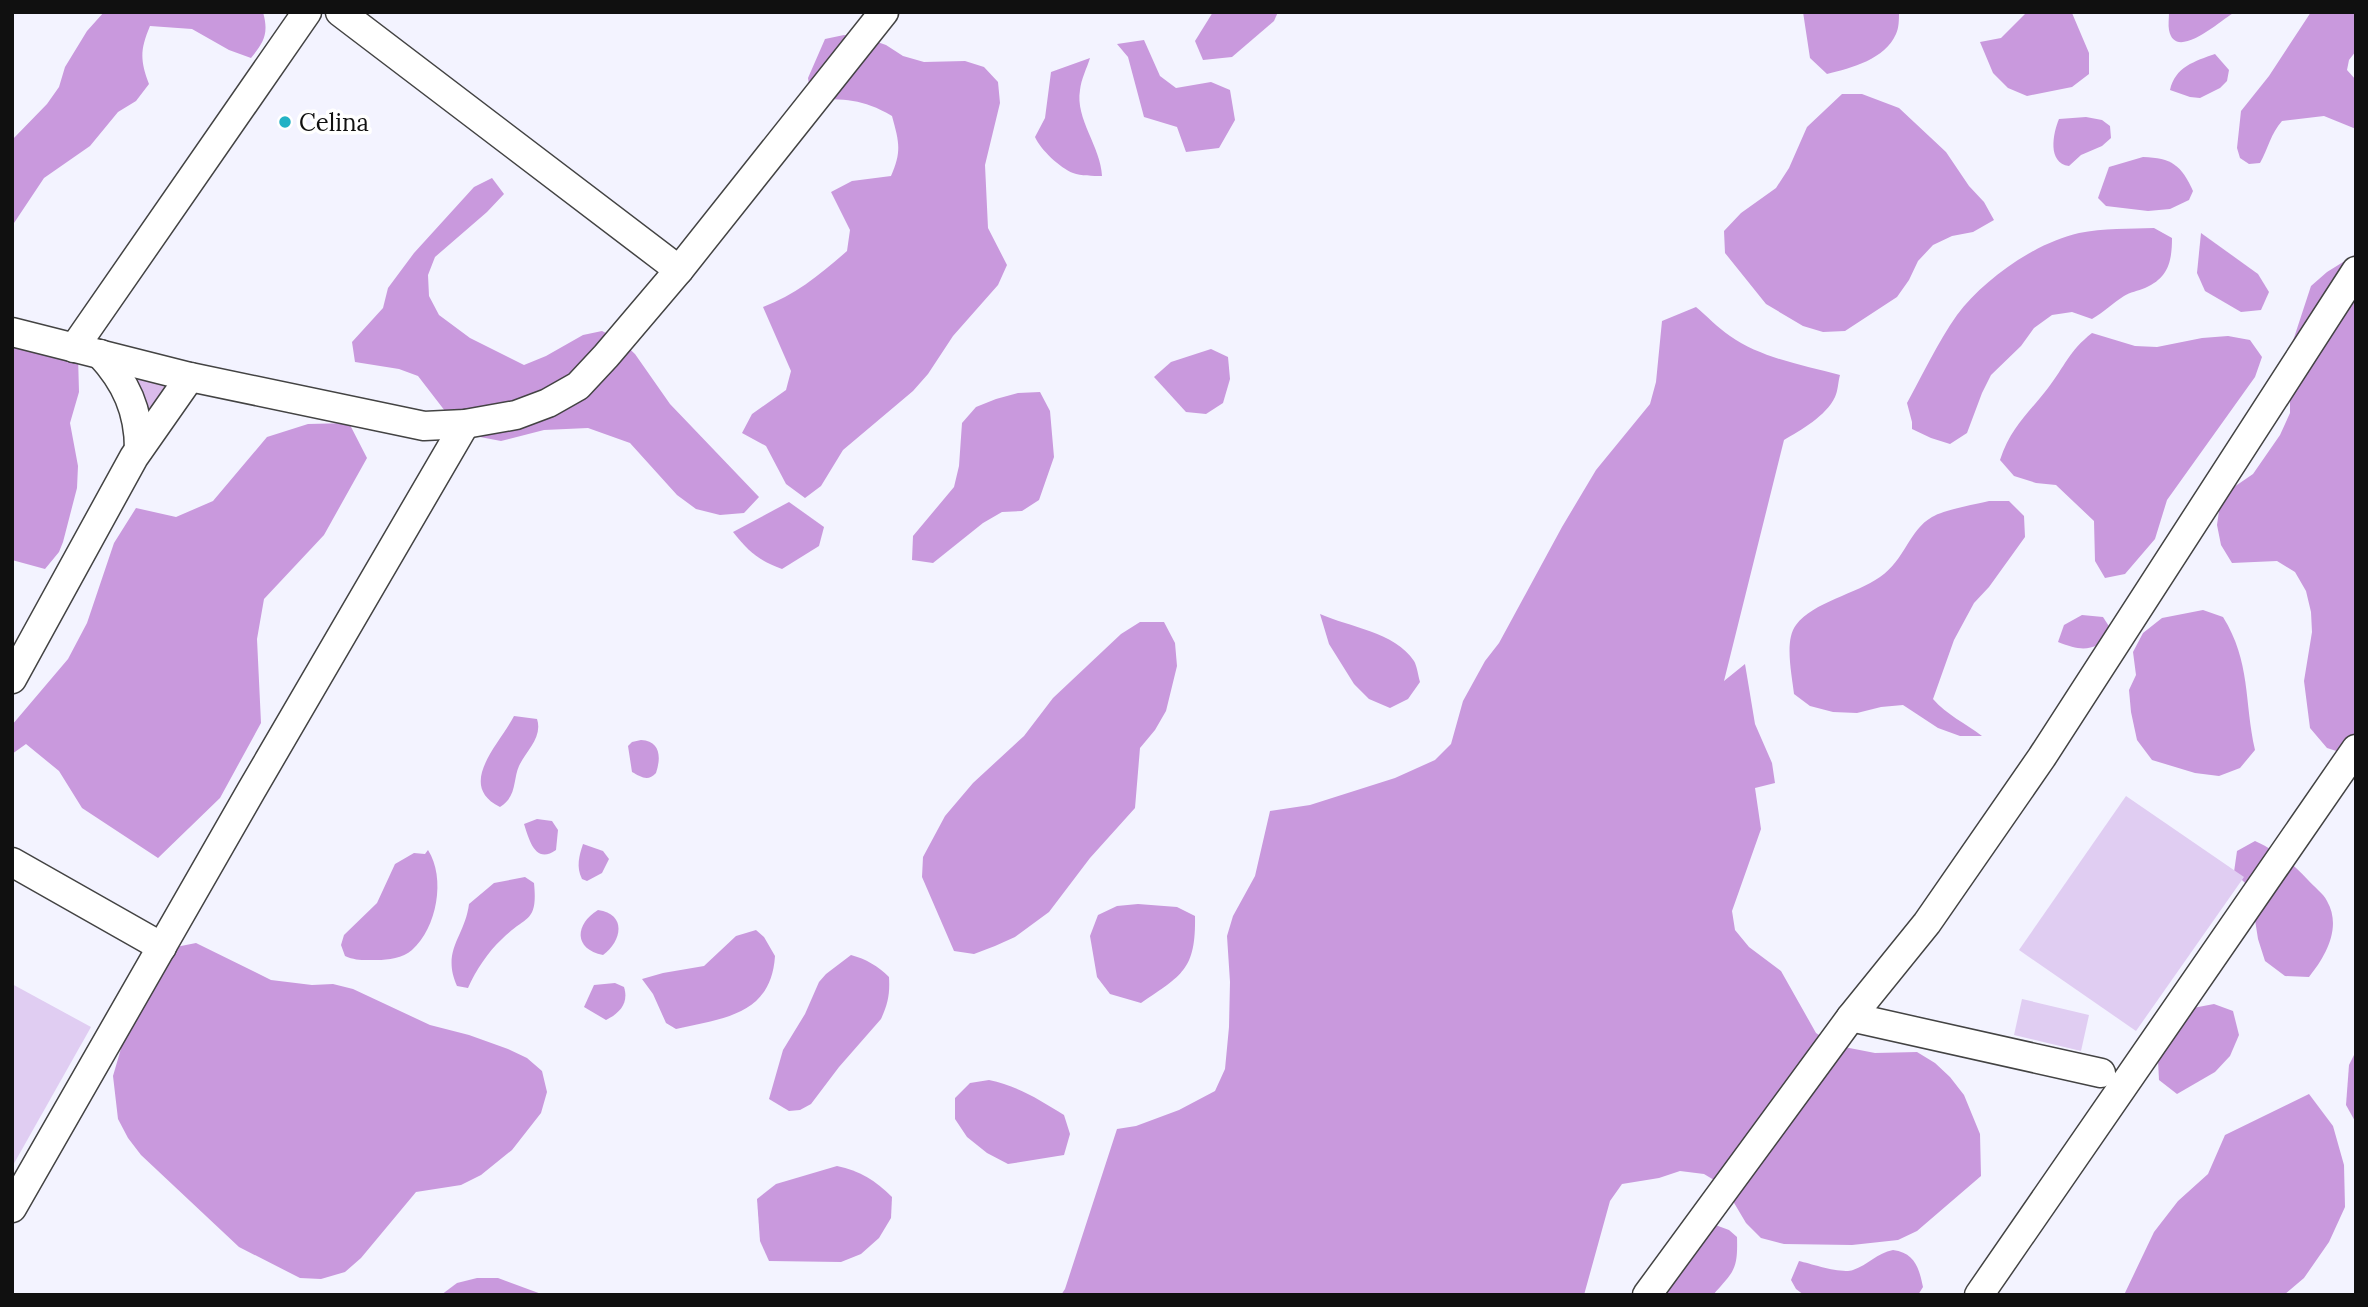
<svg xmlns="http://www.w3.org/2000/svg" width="2368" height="1307" font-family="Lora,serif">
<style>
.green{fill:#dabbeb}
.forest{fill:#c999dd}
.pitch{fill:#e0cdf2}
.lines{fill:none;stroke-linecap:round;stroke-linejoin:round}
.minor-casing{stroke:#434343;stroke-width:31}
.minor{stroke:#fff;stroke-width:28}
.poi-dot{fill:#23b2c5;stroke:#fff;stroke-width:2.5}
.labels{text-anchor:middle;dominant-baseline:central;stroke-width:7;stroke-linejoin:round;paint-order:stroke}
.poi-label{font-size:24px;fill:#101010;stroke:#fff;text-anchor:start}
</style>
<rect width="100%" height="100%" fill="#f3f3ff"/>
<polygon class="green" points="133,374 168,384 149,419"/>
<g class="forest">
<path d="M 104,12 L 263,12 C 269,34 264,42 251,58 L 229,50 L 192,29 L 150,26 C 140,50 140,60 149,84 L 136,101 L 118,112 L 90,146 L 44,178 L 12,226 L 12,140 L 47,104 L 59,87 L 65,67 L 87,31 Z"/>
<polygon points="1213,12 1278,12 1274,21 1232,57 1203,60 1195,41"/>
<path d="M 1803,12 L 1899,12 C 1899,19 1899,28 1896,34 C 1885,59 1852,68 1827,74 L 1810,58 Z"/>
<polygon points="2027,12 2072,13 2089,53 2089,74 2072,87 2027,96 2008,88 1993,73 1980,42 2001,38"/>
<path d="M 2169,12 L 2235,12 C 2222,19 2175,63 2169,30 C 2168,25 2169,18 2169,12 Z"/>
<path d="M 2311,12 L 2356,12 L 2356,51 L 2349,60 L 2347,70 L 2356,80 L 2356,129 L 2324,116 L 2282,121 C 2271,133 2268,149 2260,163 L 2249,164 L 2240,158 L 2237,148 L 2241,111 L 2269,76 Z"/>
<path d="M 844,35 L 866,38 L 886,45 L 903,56 L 924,62 L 965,61 L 984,67 L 998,82 L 1000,103 L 985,165 L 988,228 L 1007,265 L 998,285 L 953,336 L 928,374 L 913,391 L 843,450 L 821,486 L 805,498 L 786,484 L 766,446 L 742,433 L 752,414 L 786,390 L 791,371 L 763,307 C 795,295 821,274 847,251 L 850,230 L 831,192 L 852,181 L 891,176 C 902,151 899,142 892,116 C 862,98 845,100 811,98 L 808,78 L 825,39 Z"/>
<polygon points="1144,40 1160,76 1176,88 1211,82 1230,90 1235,120 1219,148 1186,152 1177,127 1144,117 1128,57 1117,44"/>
<path d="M 2215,54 L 2229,70 L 2227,81 L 2220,88 L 2200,98 L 2190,97 L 2170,90 C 2175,67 2195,61 2215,54 Z"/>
<path d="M 1090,58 C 1087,68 1081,79 1080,90 C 1075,119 1101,147 1102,176 C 1093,176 1081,176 1073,173 C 1060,168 1040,149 1035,137 L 1045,118 L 1051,72 Z"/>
<polygon points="1842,94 1862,94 1899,108 1946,152 1969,186 1984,202 1994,220 1973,232 1952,236 1933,245 1918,261 1909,280 1897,297 1845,331 1823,332 1803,326 1766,304 1725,253 1724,231 1741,213 1776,188 1789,168 1807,127"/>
<path d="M 2086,117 L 2102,120 L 2110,126 L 2111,138 L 2102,146 L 2081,155 L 2069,166 C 2047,163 2053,133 2059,119 Z"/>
<path d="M 2143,157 C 2172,158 2181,165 2193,191 L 2189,200 L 2170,209 L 2148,211 L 2106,206 L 2098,198 L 2109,167 Z"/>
<polygon points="492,178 504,194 487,212 435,257 428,275 429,296 439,315 470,338 524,365 546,356 583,335 602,331 620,340 635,354 670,404 759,497 744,513 720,515 696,509 677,495 630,443 588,428 544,430 501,441 480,437 461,426 445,411 418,376 399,369 355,362 352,342 383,308 388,288 414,253 474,187"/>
<path d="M 2154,228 L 2172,238 C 2172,262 2168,278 2145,288 C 2138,291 2130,292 2124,296 C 2113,303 2104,312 2092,319 L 2072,312 L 2052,315 L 2034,328 L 2021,346 L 1991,375 L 1982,393 L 1967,433 L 1950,444 L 1931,438 L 1912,429 L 1912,422 L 1907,403 C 1923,374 1938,342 1957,315 C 1984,279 2035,243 2079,233 C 2103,228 2130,229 2154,228 Z"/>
<polygon points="2201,233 2258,274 2269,292 2261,310 2241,312 2205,291 2197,273"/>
<polygon points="2356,254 2356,748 2349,755 2327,748 2310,728 2304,681 2312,632 2311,612 2306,591 2295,572 2277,561 2232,563 2221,545 2217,525 2220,504 2234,487 2253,474 2280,435 2290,413 2290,350 2311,286 2327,272"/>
<path d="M 1696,307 C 1707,316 1718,328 1730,336 C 1761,358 1803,365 1840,375 C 1838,382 1838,391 1835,397 C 1826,416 1801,430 1784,440 L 1724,681 L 1745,664 L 1755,724 L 1772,763 L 1775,783 L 1755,788 L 1761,829 L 1732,911 L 1735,930 L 1749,947 L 1781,971 L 1816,1033 L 1834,1045 L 1875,1053 L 1917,1052 L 1935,1063 L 1950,1077 L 1964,1095 L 1980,1134 L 1981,1176 L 1917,1231 L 1898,1240 L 1852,1245 L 1784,1244 L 1761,1238 L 1746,1223 L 1724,1186 L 1704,1174 L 1680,1171 L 1659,1178 L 1622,1184 L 1610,1201 L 1584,1295 L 1061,1295 L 1065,1289 L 1117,1129 L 1136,1126 L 1179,1110 L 1215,1091 L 1225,1069 L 1229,1027 L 1230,982 L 1227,936 L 1233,916 L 1255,876 L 1270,811 L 1310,805 L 1395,778 L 1435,760 L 1451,744 L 1463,701 L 1485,661 L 1499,643 L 1562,527 L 1596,470 L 1650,404 L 1656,382 L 1662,321 Z"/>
<polygon points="12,332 78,356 79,392 70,423 78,466 77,488 63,542 59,552 45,569 12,560"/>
<path d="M 2092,333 L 2135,346 L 2157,347 L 2202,338 L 2228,336 L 2250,340 L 2262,357 L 2255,377 L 2167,500 L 2155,539 L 2125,574 L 2105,578 L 2095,561 L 2094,521 L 2056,485 L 2036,483 L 2014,476 L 2000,460 C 2011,427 2028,414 2048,388 C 2065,366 2069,351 2092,333 Z"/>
<polygon points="1211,349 1228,357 1230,379 1223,403 1206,414 1186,412 1154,377 1171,362"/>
<polygon points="1040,392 1050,411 1054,457 1039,500 1022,511 1002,512 983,523 933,563 912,560 913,536 954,487 959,466 962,423 976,407 996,399 1018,393"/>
<polygon points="349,423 367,458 324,535 264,599 257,639 261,723 220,798 158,858 82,808 59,771 26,744 12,754 12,725 68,659 87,623 114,543 136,508 176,517 213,501 267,437 308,424"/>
<path d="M 1989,501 L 2009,501 L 2024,516 L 2025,537 L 1989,587 L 1974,603 L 1954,640 L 1933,699 C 1947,715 1965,723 1982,736 L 1960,736 L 1938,728 L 1903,705 L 1881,707 L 1857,713 L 1833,712 L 1810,706 L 1794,694 C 1792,675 1784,640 1796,625 C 1813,602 1856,594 1880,577 C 1905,560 1909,530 1932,517 C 1946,509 1973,505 1989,501 Z"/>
<path d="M 789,502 L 824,527 L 819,546 L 782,569 C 758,560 749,552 733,532 Z"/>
<path d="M 2203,610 L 2223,617 C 2251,662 2244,701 2255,750 L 2240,768 L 2219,776 L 2195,773 L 2152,760 L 2137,740 L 2131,712 L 2129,690 L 2136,675 L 2133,652 L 2143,633 L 2162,618 Z"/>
<path d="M 1320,614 C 1349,627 1395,632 1414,661 C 1417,666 1418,675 1420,682 L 1408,699 L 1390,708 L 1369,699 L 1354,684 L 1329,644 Z"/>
<path d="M 2082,615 L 2103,617 L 2114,634 C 2093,651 2083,652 2058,642 L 2064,625 Z"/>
<polygon points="1140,622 1164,622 1175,643 1177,666 1166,711 1155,730 1140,748 1135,808 1090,858 1049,912 1015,937 995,946 974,954 954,951 922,877 923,857 945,816 973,783 1024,736 1053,698 1121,634"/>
<path d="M 514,716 L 537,719 C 543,737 526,751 519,766 C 513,779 517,797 500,807 C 456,785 499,745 514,716 Z"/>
<path d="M 641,740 C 661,741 661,758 656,773 C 648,782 641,777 632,772 L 628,746 L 632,742 Z"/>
<path d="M 537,819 L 552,821 L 558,830 L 556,850 C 535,865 529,839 524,824 Z"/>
<path d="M 2255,841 C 2277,851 2292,863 2308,880 C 2314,887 2323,893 2327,901 C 2342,927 2326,956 2309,977 L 2285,976 L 2265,961 L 2258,939 L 2250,888 L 2234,872 L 2237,851 Z"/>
<path d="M 583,844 L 603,851 L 609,859 L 602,873 L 587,881 L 582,879 C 576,867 579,856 583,844 Z"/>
<path d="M 428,850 C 446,878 437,928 412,950 C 403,958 388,960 377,960 C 365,960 356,961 345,956 L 341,945 L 344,935 L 377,903 L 395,864 L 414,853 L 425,854 Z"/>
<path d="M 525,877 L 534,883 C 538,924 526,915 502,939 C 488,952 476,970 468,988 L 457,986 C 441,950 465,937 469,904 L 494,883 Z"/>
<path d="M 1138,904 L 1177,907 L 1195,916 C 1196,970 1182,975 1141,1003 L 1110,994 L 1097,977 L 1090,936 L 1098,915 L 1117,906 Z"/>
<path d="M 598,910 C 627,914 622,941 603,955 C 573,949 575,924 598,910 Z"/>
<path d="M 756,930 L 764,937 L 775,956 C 771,1016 723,1018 676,1029 L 666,1023 L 653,994 L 642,979 L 663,973 L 704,966 L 736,936 Z"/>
<polygon points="196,943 271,980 312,985 333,984 353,989 430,1025 469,1035 508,1049 527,1058 542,1071 547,1092 541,1113 512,1150 481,1175 461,1185 416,1192 361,1258 345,1272 321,1279 300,1278 239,1247 141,1155 128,1138 118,1119 113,1076 143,973 176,947"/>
<path d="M 851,955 C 866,959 878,966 889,977 C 890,994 888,1004 881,1019 L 839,1067 L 811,1104 L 800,1110 L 789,1111 L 769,1099 L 783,1050 L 805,1014 L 819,982 L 826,974 Z"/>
<path d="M 615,983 L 624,987 C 629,1003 620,1013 606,1020 L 584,1007 L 594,985 Z"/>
<polygon points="2214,1004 2233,1011 2239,1035 2230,1056 2215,1072 2177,1094 2159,1080 2158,1060 2193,1008"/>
<polygon points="2356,1051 2356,1123 2346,1105 2349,1065"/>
<path d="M 989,1080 C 1018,1086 1040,1100 1064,1115 L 1070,1134 L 1064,1155 L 1008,1164 L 987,1153 L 967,1137 L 955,1119 L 955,1098 L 970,1083 Z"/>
<polygon points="2309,1094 2333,1126 2344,1165 2345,1207 2329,1242 2304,1278 2284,1295 2124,1295 2154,1232 2178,1201 2208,1174 2225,1135"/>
<path d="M 837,1166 C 860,1171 875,1180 892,1197 L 891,1218 L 879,1238 L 861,1254 L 841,1262 L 769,1261 L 760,1241 L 757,1199 L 776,1184 Z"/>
<path d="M 1710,1223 L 1729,1230 L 1737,1237 C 1738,1270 1734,1271 1713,1295 L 1653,1295 Z"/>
<path d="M 1893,1250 C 1915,1253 1919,1268 1923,1287 L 1918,1295 L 1804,1295 L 1796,1289 L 1791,1280 L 1799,1261 C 1812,1264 1841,1274 1853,1270 C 1868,1265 1877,1253 1893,1250 Z"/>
<polygon points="477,1278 498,1278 544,1295 441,1295 457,1283"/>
</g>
<g class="pitch">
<polygon points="2126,796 2244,877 2136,1031 2019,950"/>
<polygon points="12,984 91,1027 12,1167"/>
<polygon points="2022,999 2089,1015 2081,1051 2014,1035"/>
</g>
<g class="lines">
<g class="minor-casing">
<g id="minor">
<polyline points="340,12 679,270"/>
<polyline points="12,332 190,377 424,426 465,424 516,415 548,403 578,386 606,356 679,270 884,12"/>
<polyline points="74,348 307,12"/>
<path d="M 100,354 C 126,382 139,411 139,449"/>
<polyline points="12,679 134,457 190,377"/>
<polyline points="12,862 162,947"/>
<polyline points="1851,1017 2101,1073"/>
<polyline points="12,1208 251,791 465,424"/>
<polyline points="1647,1295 1851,1017 1927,923 2042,757 2356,271"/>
<polyline points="1979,1295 2356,749"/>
</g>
</g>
<use href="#minor" class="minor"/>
</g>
<circle class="poi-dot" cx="285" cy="122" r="7"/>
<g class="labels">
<g class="poi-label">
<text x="299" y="122">Celina</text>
</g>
</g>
<rect width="2368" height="1307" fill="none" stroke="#101010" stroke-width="28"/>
</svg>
